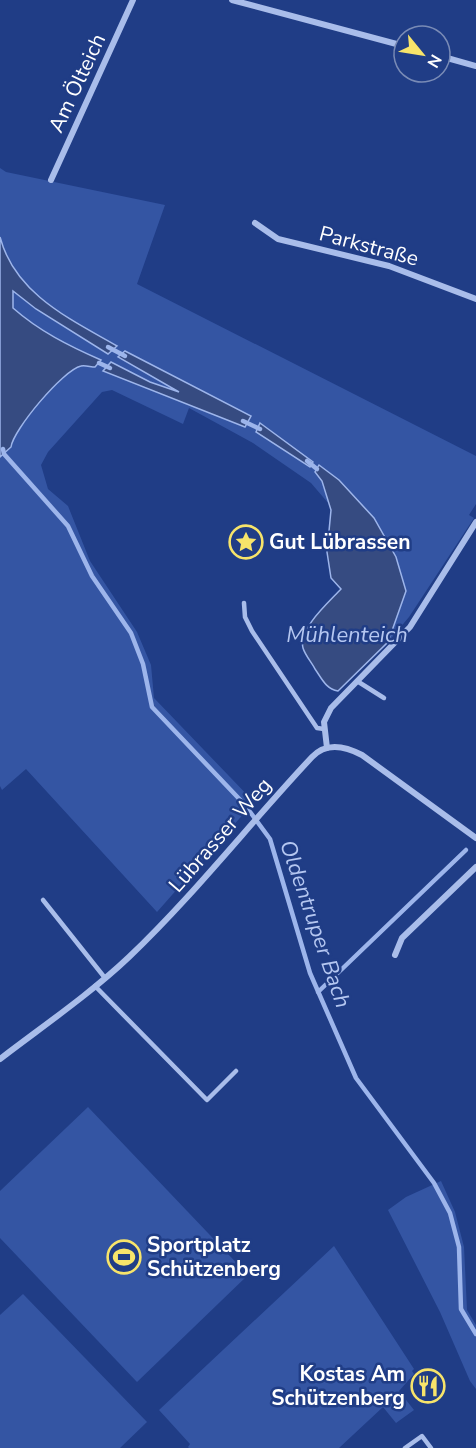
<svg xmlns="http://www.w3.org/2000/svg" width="476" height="1448" font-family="'Nunito Sans',sans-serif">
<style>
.green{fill:#3455a3}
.water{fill:#364b81;stroke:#9db5eb;stroke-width:1.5}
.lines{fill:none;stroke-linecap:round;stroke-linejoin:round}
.stream{stroke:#9db5eb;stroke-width:4.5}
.service{stroke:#a9bdea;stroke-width:4.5}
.minor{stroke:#a9bdea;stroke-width:6}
.labels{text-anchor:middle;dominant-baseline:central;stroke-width:5;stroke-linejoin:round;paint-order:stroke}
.street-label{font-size:21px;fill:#fff;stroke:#203d86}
.poi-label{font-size:21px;font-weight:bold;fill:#fff;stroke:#203d86;text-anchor:start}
.water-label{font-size:22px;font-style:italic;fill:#b5c7f1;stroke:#203d86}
</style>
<rect width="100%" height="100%" fill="#203d86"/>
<g class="green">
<polygon points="0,168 6,172 165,205 137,284 476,456 476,504 469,515 474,518 409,617 388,642 406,591 396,557 374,518 339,480 319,466 315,472 322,481 329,504 311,483 253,443 189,408 183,424 112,390 102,392 48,452 41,465 48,489 68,506 90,561 137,632 151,665 154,698 254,802 157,912 26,769 2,790 0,786 0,270 25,286 2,246 0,237"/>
<polygon points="88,1107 248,1275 137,1382 0,1238 0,1191"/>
<polygon points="441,1181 455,1212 464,1247 467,1310 476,1325 476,1389 470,1381 440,1312 388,1210 406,1197"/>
<polygon points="334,1246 414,1369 412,1371 414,1374 399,1391 414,1410 396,1423 383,1407 339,1448 189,1448 188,1447 190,1444 159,1410"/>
<polygon points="23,1294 147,1422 120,1448 0,1448 0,1315"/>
</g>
<g class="water">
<path d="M 0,237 C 15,294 70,319 117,346 L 108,354 L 36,309 L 13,291 L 13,308 C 39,331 69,346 101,360 L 95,367 C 91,367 85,365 81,366 C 63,370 13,430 11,447 L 0,457 Z"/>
<polygon points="125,351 251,416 245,427 103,371 111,362 150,382 179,392 118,357"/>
<polygon points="260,423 313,462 310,467 256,432"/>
<path d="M 319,465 L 339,480 L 374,518 L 396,557 L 406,591 L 388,642 L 338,691 C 326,689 322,679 315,669 C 312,663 305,655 303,648 C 298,629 329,602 341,589 L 331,578 L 327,552 L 331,510 L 322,481 L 315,472 Z"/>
</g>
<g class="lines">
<g class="stream">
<polyline points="108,347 125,356"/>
<polyline points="99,363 110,368"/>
<polyline points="243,421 260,429"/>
<polyline points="3,449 4,454 68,526 92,576 131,633 143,664 152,707 245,805 270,839 310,973 356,1078 434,1183 450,1213 459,1247 461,1309 476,1334"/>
<polyline points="307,461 317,469"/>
<polyline points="318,992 466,850"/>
</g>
<g class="service">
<polyline points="244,603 245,617 252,631 317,728 324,729"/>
<polyline points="357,681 384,698"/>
<polyline points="43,900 105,978"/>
<polyline points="95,986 207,1100 236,1071"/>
<polyline points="405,1448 422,1436 431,1448"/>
</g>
<g class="minor">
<polyline points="232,0 404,46"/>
<polyline points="440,56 476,66"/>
<polyline points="51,180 133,0"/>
<polyline points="255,223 278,239 389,266 476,299"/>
<polyline points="327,748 324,722 331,708 410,627 476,522"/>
<polyline points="395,955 402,938 476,867"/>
<path d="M 0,1059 C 43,1026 90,994 129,957 C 195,894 250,823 312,757 C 326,742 345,746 362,755 L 476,838"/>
</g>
</g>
<defs>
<g id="sight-ring" transform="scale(1.725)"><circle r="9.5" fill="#203d86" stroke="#f7e46a" stroke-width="1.5"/><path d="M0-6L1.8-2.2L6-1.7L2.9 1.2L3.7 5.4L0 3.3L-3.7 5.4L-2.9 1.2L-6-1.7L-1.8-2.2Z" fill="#f7e46a"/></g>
<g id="stadium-ring" transform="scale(1.725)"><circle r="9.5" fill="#203d86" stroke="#f7e46a" stroke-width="1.5"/><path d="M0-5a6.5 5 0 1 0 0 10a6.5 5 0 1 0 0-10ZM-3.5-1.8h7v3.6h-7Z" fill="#f7e46a"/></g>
<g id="restaurant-ring" transform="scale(1.725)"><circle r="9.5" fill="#203d86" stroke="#f7e46a" stroke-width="1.5"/><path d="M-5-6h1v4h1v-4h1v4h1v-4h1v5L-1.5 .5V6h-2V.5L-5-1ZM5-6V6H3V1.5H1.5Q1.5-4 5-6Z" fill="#f7e46a"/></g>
</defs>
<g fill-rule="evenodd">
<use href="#sight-ring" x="246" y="542"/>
<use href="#stadium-ring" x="124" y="1257"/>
<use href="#restaurant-ring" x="428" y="1386"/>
</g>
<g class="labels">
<g class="street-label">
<text transform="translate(77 83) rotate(-65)">Am Ölteich</text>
<text transform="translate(369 246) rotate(15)">Parkstraße</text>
<text transform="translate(220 835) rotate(-49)">Lübrasser Weg</text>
</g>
<g class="poi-label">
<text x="269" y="542">Gut Lübrassen</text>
<text x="147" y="1245">Sportplatz<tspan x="147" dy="24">Schützenberg</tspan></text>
<text x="405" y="1374" text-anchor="end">Kostas Am<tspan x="405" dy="24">Schützenberg</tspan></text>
</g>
<g class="water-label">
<text x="347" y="635">Mühlenteich</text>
<text transform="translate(315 924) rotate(71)">Oldentruper Bach</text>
</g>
</g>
<g transform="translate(422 54) rotate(120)"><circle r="28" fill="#203d86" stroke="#798bb6" stroke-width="1.5"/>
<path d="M0-4.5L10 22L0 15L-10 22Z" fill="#f7e46a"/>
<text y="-9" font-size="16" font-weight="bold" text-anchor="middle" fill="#ffffff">N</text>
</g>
</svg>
